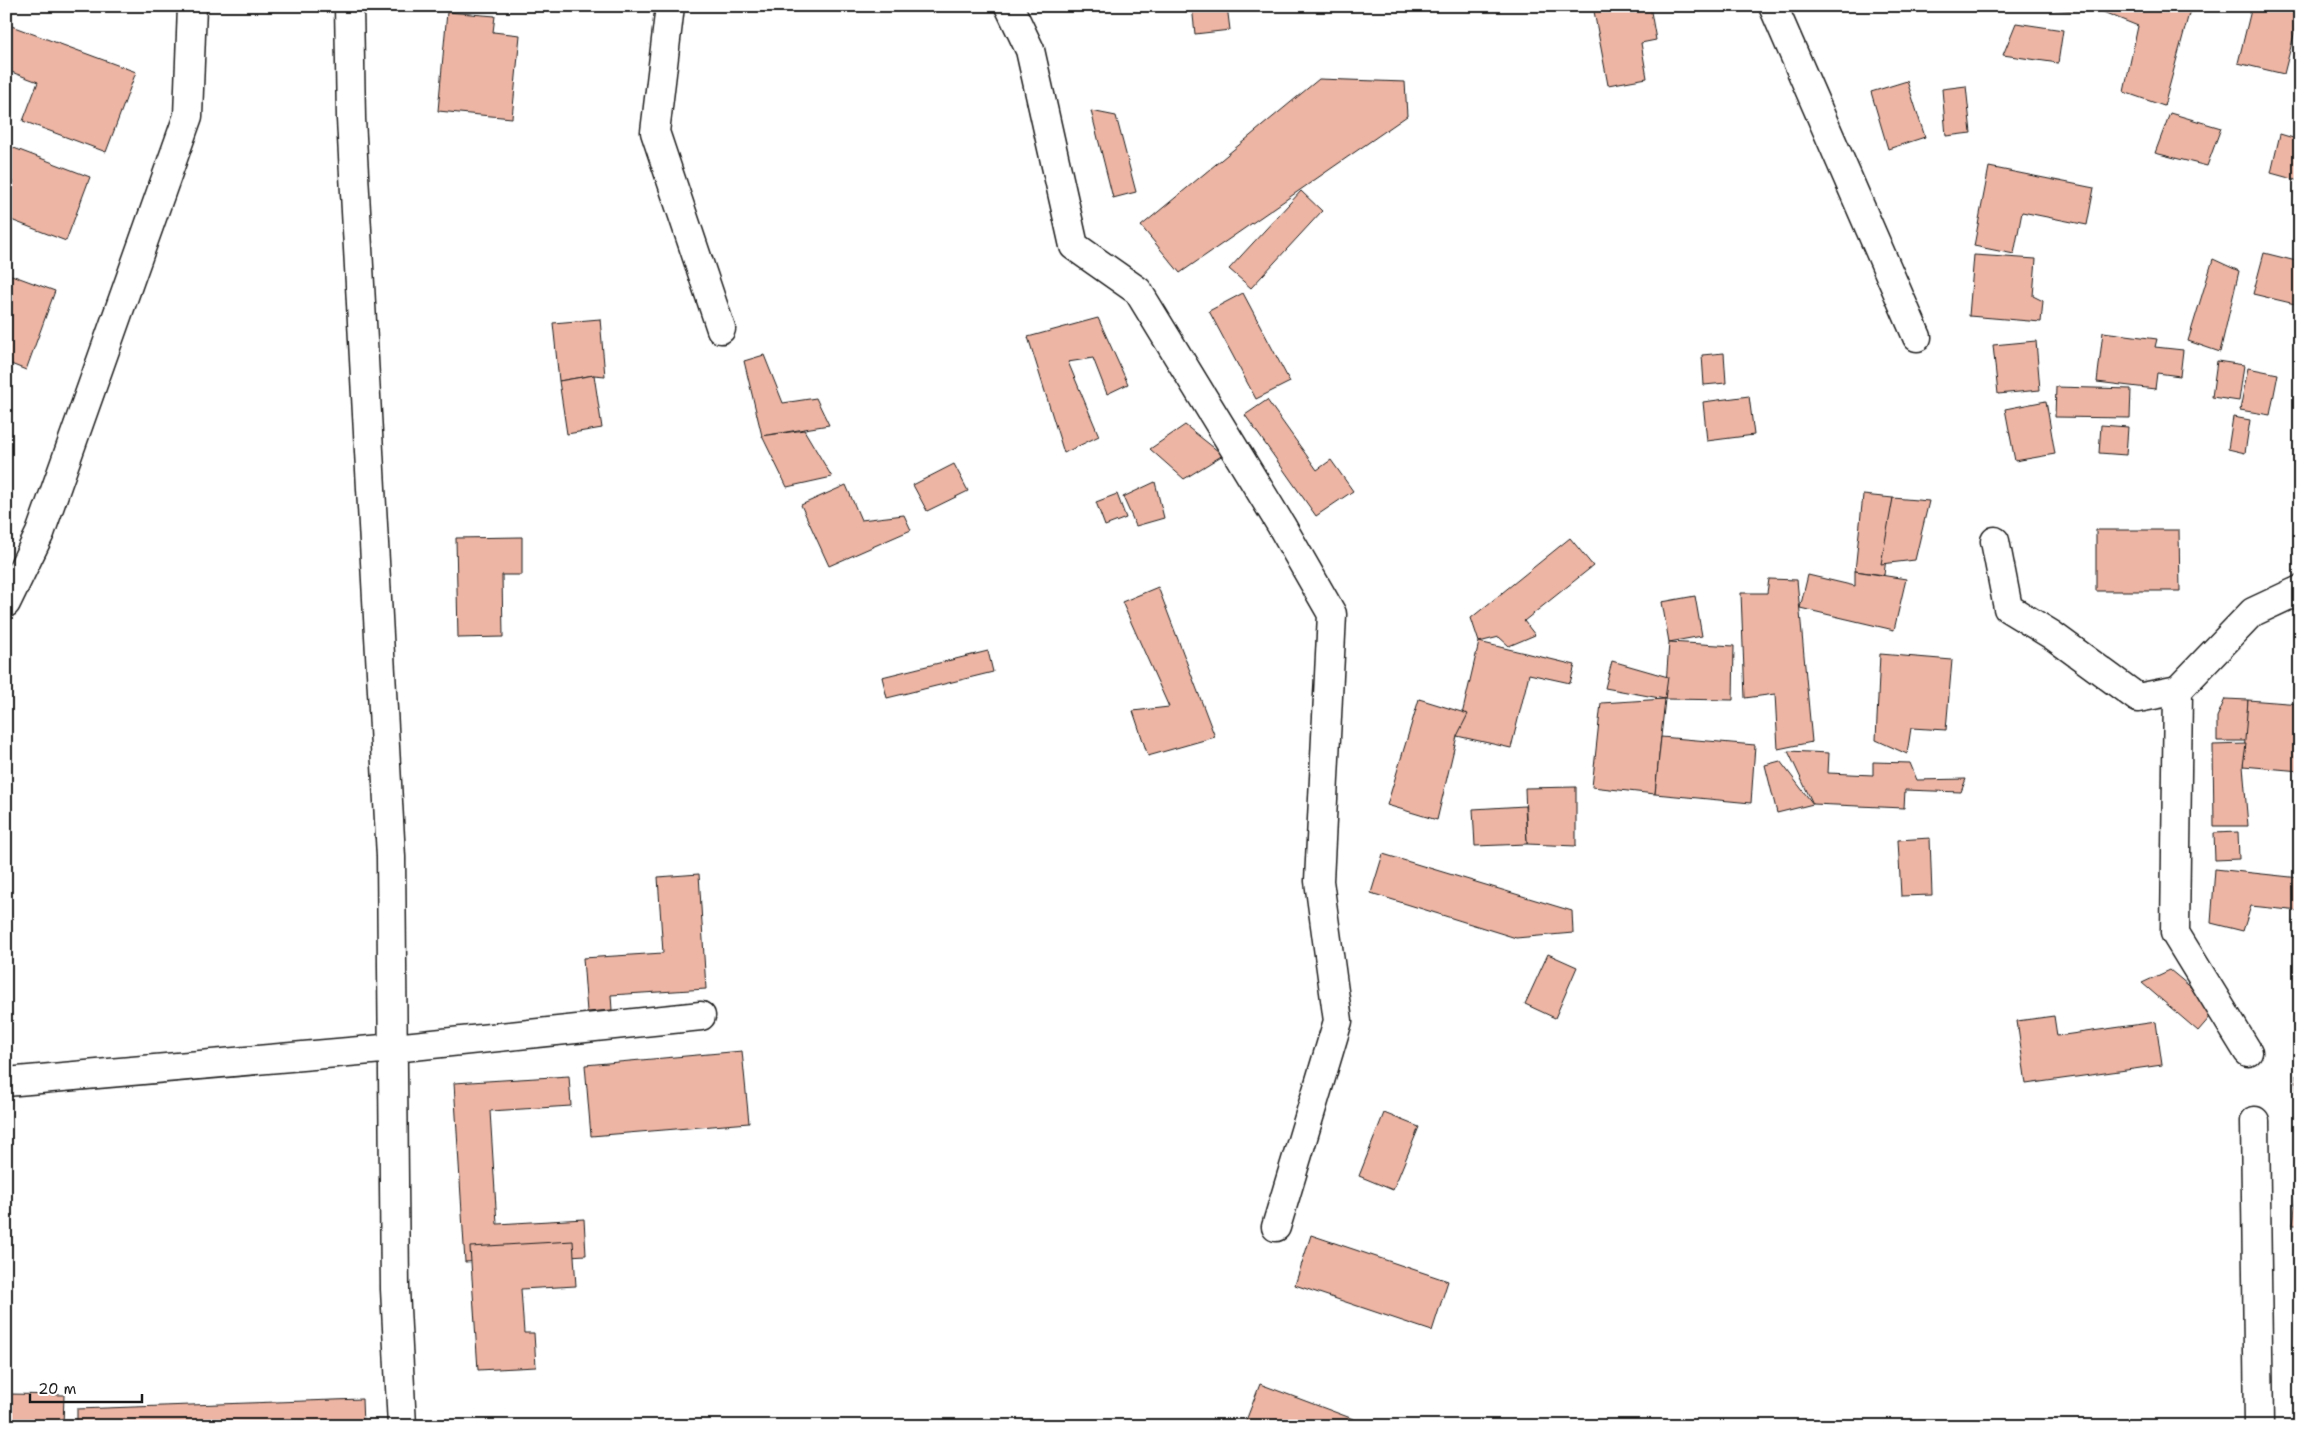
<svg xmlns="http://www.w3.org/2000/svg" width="2306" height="1432" font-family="'Shantell Sans',sans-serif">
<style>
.building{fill:#edb5a4;stroke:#1c1c1c}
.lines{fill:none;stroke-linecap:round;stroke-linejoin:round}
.street-casing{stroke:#1c1c1c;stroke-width:31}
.street{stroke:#fff;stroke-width:28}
</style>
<rect width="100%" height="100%" fill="#fff"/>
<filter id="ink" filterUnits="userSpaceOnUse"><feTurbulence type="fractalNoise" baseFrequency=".02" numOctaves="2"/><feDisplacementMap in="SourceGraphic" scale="10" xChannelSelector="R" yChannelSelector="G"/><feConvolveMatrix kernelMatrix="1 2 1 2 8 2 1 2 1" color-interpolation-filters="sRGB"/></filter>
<g filter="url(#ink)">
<g class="building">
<polygon points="1192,6 1227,6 1230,30 1195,34"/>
<polygon points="1650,6 1656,40 1641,43 1647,78 1608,85 1593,6"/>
<polygon points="2021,6 2075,6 2074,11"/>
<polygon points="2088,6 2191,6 2164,106 2124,92 2138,26"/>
<polygon points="2252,6 2280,6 2300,11 2284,74 2238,63"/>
<polygon points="447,12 495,16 493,32 520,35 512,118 438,111"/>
<polygon points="2016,23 2063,30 2058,63 2003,55"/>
<polygon points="6,24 136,72 106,152 23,121 38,82 6,70"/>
<polygon points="1319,79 1405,82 1407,116 1180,273 1141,226"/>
<polygon points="1907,81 1925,137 1888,149 1871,92"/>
<polygon points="1966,86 1971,133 1946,136 1942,89"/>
<polygon points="1091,111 1116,116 1136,192 1113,198"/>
<polygon points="2170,113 2221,128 2207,166 2155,153"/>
<polygon points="2280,134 2300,140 2300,181 2271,173"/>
<polygon points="6,145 90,177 66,241 6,218 6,203 14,182 6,179"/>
<polygon points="1989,167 2094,188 2087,225 2022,212 2014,254 1974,246"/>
<polygon points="1301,191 1322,211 1251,288 1229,269"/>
<polygon points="2264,253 2300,262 2300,285 2295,304 2253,294"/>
<polygon points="1974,255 2036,259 2033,296 2043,301 2041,322 1969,316"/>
<polygon points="2213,259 2239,271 2220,352 2188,341"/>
<polygon points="6,273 55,291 26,370 6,362"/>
<polygon points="1243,293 1290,382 1256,399 1209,311"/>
<polygon points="1098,318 1128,384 1107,394 1093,358 1068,362 1099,436 1064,453 1028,337"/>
<polygon points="600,319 605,376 594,375 559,381 553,323"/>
<polygon points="2103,332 2157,339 2155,347 2183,350 2180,376 2157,373 2155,389 2097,382"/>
<polygon points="2036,341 2040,390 1998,394 1993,345"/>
<polygon points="1724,353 1726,383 1704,385 1702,355"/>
<polygon points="764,355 783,403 816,398 829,425 762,436 744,361"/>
<polygon points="2217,361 2244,365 2239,401 2212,397"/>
<polygon points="2248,368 2278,374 2270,415 2240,410"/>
<polygon points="594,375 602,428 567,434 559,381"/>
<polygon points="2056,387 2131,389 2130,418 2055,417"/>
<polygon points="1749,396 1754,435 1707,441 1703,402"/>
<polygon points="1267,400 1317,470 1331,460 1353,491 1316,516 1245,415"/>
<polygon points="2046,401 2055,454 2015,461 2005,409"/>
<polygon points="2233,417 2250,420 2245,453 2228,449"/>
<polygon points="1185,425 1223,455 1184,479 1150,449"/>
<polygon points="2101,425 2128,427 2126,455 2099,453"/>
<polygon points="804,430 832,477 787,487 762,436"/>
<polygon points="954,464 968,491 927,511 913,485"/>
<polygon points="1155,482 1164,518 1136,526 1123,497"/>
<polygon points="846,485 861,520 904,515 911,530 829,566 801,505"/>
<polygon points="1117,494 1126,518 1105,526 1096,502"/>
<polygon points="1863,495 1893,498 1884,575 1855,571"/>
<polygon points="1893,498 1929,501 1915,560 1881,564"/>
<polygon points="2096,530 2179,530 2180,591 2096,591"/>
<polygon points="522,537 522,575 502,575 503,637 458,638 456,538"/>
<polygon points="1570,538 1593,566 1524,621 1535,635 1509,646 1499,637 1479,642 1471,618"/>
<polygon points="1855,571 1906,579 1894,630 1800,608 1808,575 1855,586"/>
<polygon points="1769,579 1797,580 1812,742 1778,749 1775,694 1745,698 1741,593 1767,593"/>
<polygon points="1158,587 1215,737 1148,756 1133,711 1169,707 1122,602"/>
<polygon points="1695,596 1702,636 1669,642 1662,602"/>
<polygon points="1479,642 1575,665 1570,683 1529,674 1511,748 1457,736"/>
<polygon points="1669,642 1734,646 1733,700 1665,699"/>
<polygon points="988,651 993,672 887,698 882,677"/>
<polygon points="1880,654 1952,660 1946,730 1911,728 1907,754 1876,740"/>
<polygon points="1612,661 1668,677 1665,699 1605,688"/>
<polygon points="1419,699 1468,714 1457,736 1437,820 1387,805"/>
<polygon points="1665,699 1655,794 1592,787 1601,703"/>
<polygon points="2225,699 2248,700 2246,741 2217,741 2217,717"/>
<polygon points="2248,700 2300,704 2300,771 2243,766"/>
<polygon points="1661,737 1755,745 1751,803 1655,794"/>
<polygon points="2246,744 2243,766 2248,826 2214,826 2213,745"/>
<polygon points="1788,751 1829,753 1828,773 1873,775 1873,762 1910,763 1917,780 1966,779 1961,792 1905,790 1904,808 1813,804"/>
<polygon points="1780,761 1813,804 1777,813 1765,765"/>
<polygon points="1576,787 1576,846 1527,844 1525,788"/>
<polygon points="1525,806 1527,844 1475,846 1473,809"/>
<polygon points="2238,832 2239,859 2215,860 2214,833"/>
<polygon points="1930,838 1932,895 1901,896 1898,840"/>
<polygon points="1383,854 1572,911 1573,933 1516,938 1371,893"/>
<polygon points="2215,869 2300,878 2300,911 2251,906 2243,931 2211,923"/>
<polygon points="699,874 706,989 611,995 612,1010 587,1012 583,958 663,953 658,877"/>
<polygon points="1548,954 1577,967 1555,1018 1525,1004"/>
<polygon points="2170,970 2217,1009 2198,1031 2142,983"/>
<polygon points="2054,1016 2057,1036 2156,1022 2162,1065 2026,1084 2017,1021"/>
<polygon points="742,1051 749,1123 591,1136 585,1065"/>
<polygon points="2296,1075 2300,1076 2300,1120 2298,1120"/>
<polygon points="569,1076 571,1106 490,1111 497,1224 584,1219 586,1255 465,1262 454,1083"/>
<polygon points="1384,1113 1419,1127 1393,1190 1359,1176"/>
<polygon points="2297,1188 2300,1189 2300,1225 2293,1225"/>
<polygon points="1311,1235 1448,1281 1432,1331 1295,1285"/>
<polygon points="573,1241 576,1286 521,1289 524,1333 534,1333 536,1367 478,1370 470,1247"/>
<polygon points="1260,1384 1372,1426 1244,1426"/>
<polygon points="9,1394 64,1395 63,1426 8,1426"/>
<polygon points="362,1399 363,1426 77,1426 77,1409"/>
</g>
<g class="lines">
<g class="street-casing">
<g id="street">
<polyline points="349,6 351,119 391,857 395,1289 402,1426"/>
<polyline points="670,6 655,132 721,329"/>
<polyline points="1009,6 1030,50 1074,246 1138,291 1281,525 1332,614 1319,881 1338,1021 1276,1227"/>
<polyline points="1773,6 1917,337"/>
<polyline points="1995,541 2008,608 2052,635 2138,698 2178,690"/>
<polyline points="6,603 40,533 188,116 192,6"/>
<polyline points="2248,1052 2175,933 2178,690 2253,612 2300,590"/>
<polyline points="6,1082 394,1048 701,1016"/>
<polyline points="2255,1121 2259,1426"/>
</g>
</g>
<use href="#street" class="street"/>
</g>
</g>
<rect width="2306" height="1432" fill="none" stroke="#fff" stroke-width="25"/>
<rect x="12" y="12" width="2281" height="1407" fill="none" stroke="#1c1c1c" stroke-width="2" filter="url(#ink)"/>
<path d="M30 1394v8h112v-8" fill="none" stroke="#1c1c1c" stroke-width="2.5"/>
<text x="38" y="1394" font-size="15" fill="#1c1c1c" stroke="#ffffff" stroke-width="4" paint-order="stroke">20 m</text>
</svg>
